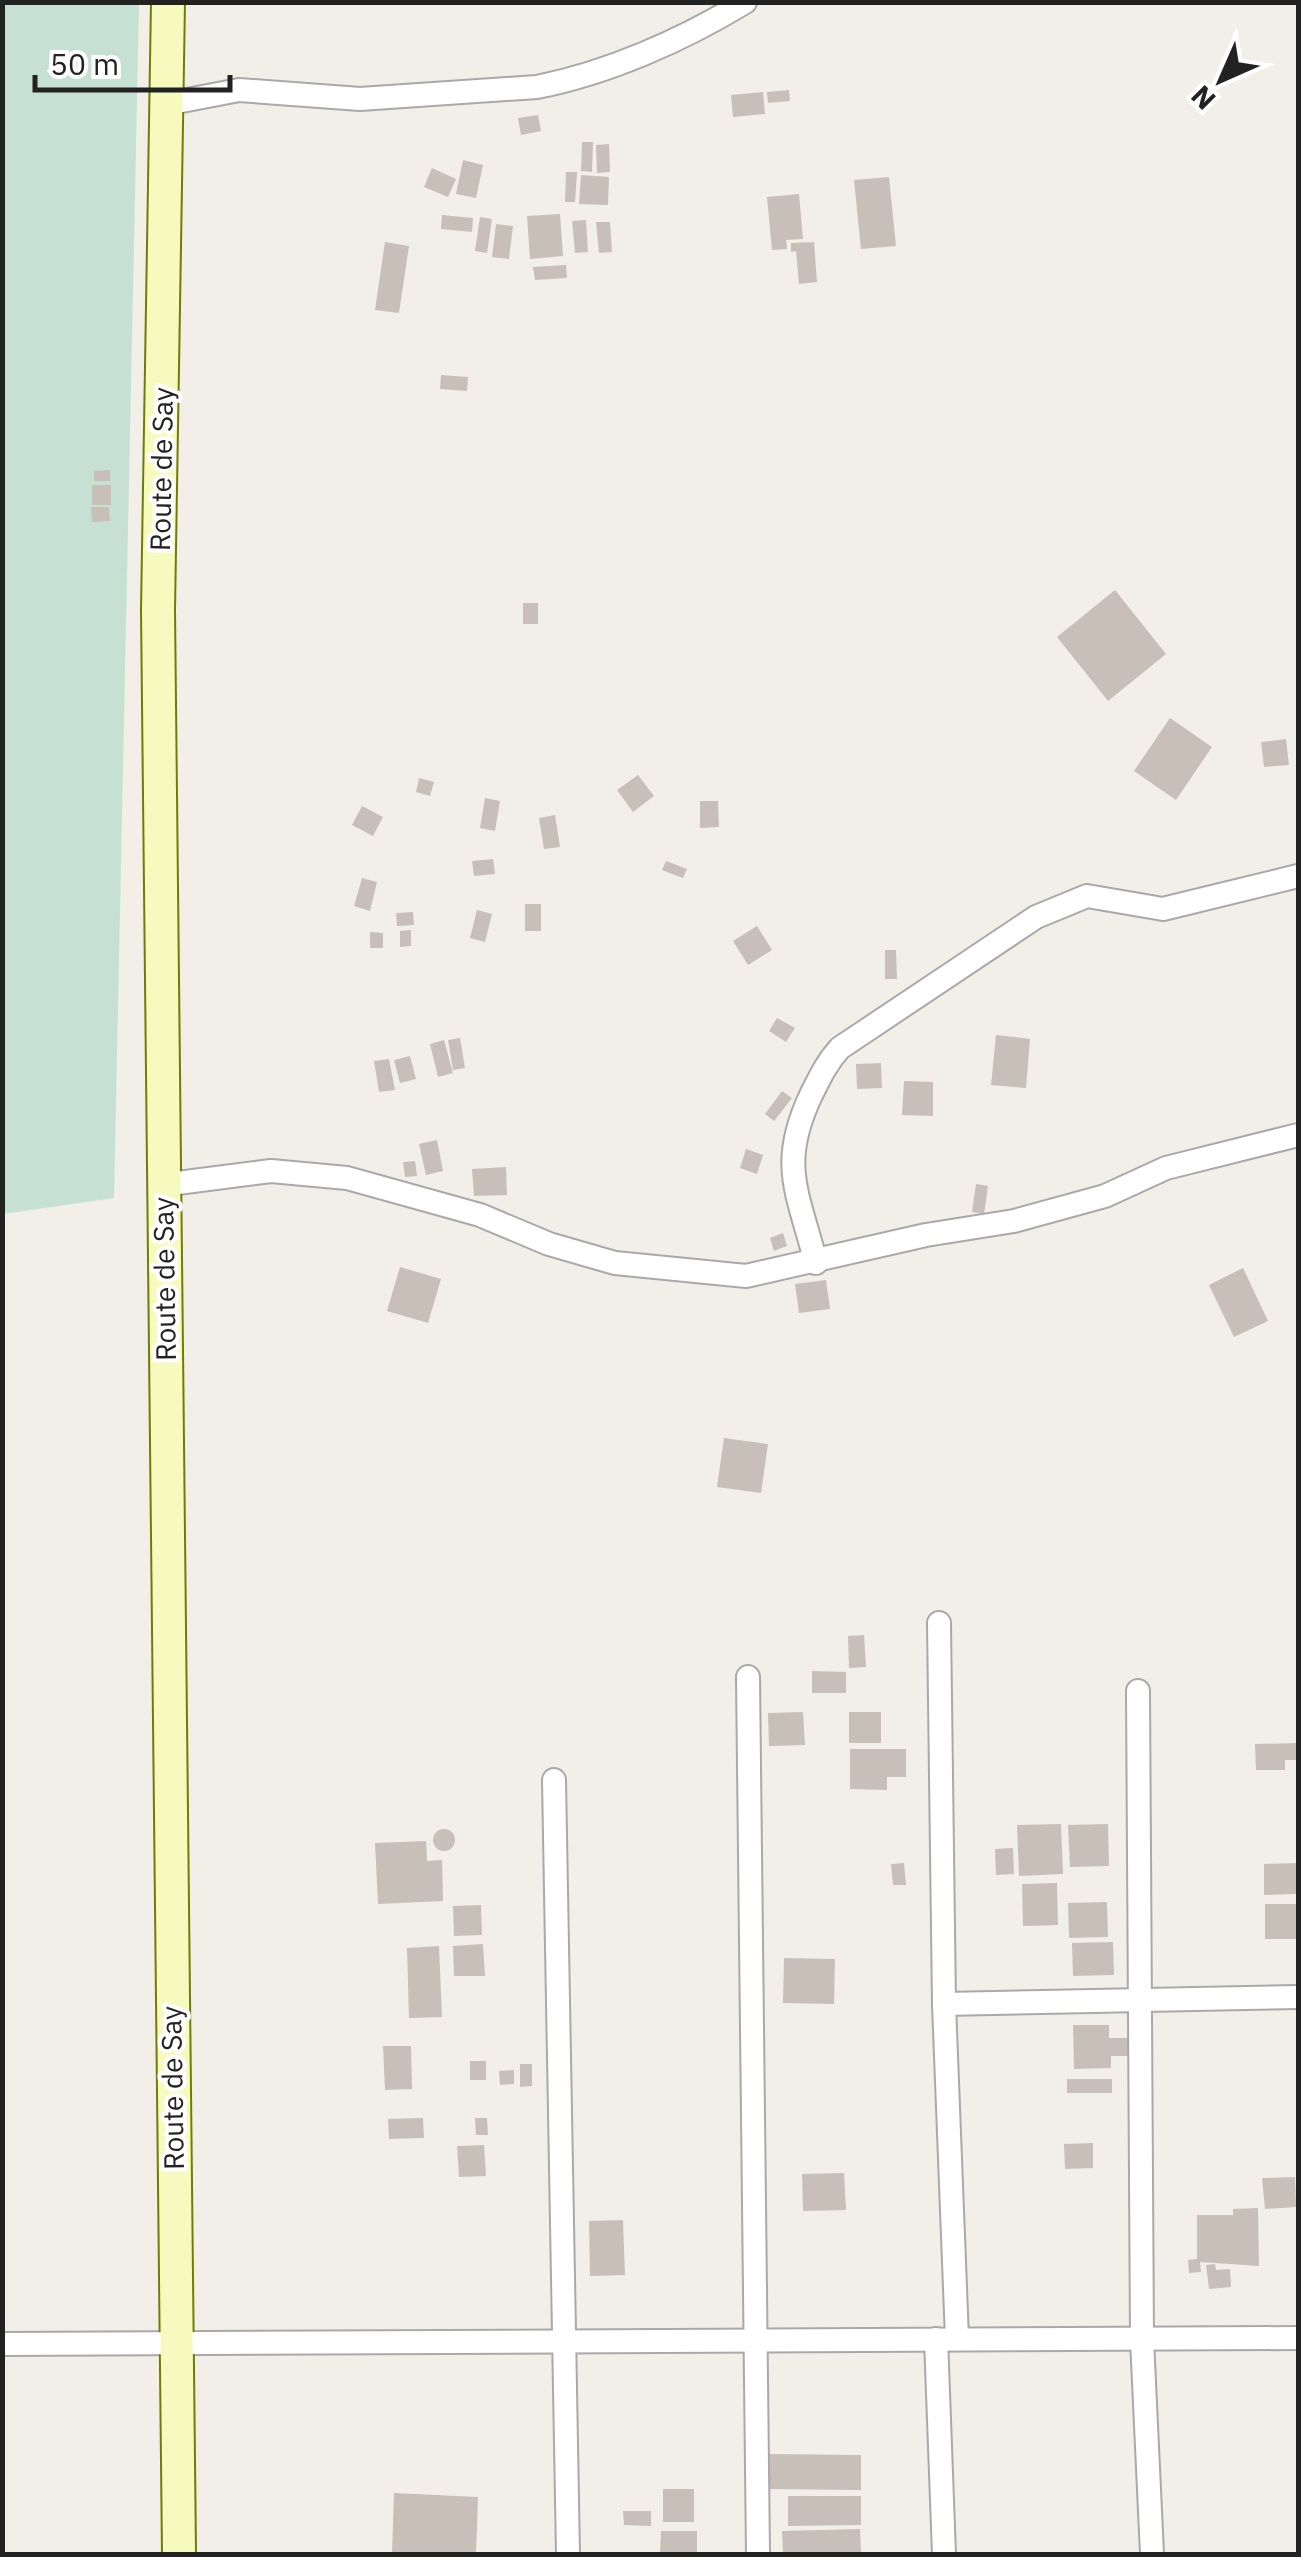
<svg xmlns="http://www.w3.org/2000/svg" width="1301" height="2557" font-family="'IBM Plex Sans',sans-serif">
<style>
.wetland{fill:#c6e0d4}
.building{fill:#c7bfb8}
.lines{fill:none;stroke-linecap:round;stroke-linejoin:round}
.street-casing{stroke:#a9a9a9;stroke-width:26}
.secondary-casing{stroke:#707d05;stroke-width:36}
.street{stroke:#fff;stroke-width:22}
.secondary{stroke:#f7fabf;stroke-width:32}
.labels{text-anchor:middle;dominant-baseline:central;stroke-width:8;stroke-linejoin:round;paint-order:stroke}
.street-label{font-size:28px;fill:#222;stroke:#fff}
</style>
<rect width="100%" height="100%" fill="#f2efe9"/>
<polygon class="wetland" points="2,3 139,3 114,1198 3,1214"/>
<g class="building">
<polygon points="789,90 790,101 768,103 767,92"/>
<polygon points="763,92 765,114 733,117 731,95"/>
<polygon points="538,115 541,131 521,135 518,118"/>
<polygon points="582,142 593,142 592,172 581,171"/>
<polygon points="609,144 610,172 597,173 596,145"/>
<polygon points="463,160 483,165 476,198 456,194"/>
<polygon points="432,168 456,179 448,197 424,187"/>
<polygon points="566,172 577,172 575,202 565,202"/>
<polygon points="581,175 609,177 608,205 579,204"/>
<polygon points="889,177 896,246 861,249 854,180"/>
<polygon points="799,194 803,239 786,240 787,249 772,250 767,197"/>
<polygon points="560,214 563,256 530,259 527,216"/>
<polygon points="442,215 473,218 472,232 441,229"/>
<polygon points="480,217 492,219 487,253 475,251"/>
<polygon points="586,220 588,252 575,253 572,221"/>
<polygon points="596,222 610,222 612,252 599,253"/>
<polygon points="496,224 513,226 509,259 492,257"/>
<polygon points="385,242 409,246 399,313 375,310"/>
<polygon points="814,242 817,282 799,284 796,251 791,252 791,243"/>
<polygon points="566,265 567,278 535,280 533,267"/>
<polygon points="441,375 468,377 467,391 440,389"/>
<polygon points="110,470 110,481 94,481 94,471"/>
<rect x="92" y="485" width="19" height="20"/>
<polygon points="91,507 109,507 110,521 92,522"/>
<polygon points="1115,590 1166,654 1108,701 1057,637"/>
<rect x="523" y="603" width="15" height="21"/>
<polygon points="1170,718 1212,747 1176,800 1134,771"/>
<polygon points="1286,739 1289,765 1264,767 1261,742"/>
<polygon points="638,775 654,796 633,812 617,790"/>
<polygon points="419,778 434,782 430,796 416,792"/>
<polygon points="485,798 500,801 495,831 480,828"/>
<polygon points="700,801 718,801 719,827 700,828"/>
<polygon points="362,806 383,817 373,836 352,825"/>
<polygon points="555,815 560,847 544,849 539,818"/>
<polygon points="493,859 495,874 474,876 472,861"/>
<polygon points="666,861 687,869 683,878 662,870"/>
<polygon points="362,878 377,882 370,911 354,906"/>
<rect x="525" y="904" width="16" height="27"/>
<polygon points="477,910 492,914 485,942 470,938"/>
<polygon points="413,912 414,925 397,926 396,913"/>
<polygon points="757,926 772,950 748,965 733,941"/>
<polygon points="411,930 411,946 400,947 400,931"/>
<polygon points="370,932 383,933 383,948 370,948"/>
<polygon points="885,950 896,950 897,979 885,979"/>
<polygon points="777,1018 795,1028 786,1042 769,1031"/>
<polygon points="996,1035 1030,1039 1026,1088 991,1085"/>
<polygon points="460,1038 465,1068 453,1070 448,1040"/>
<polygon points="444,1040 453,1073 438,1077 430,1044"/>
<polygon points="410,1056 416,1079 400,1083 394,1060"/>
<polygon points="389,1059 395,1090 379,1092 374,1061"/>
<polygon points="881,1063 882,1088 857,1089 856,1064"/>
<polygon points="904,1081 933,1082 933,1116 902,1115"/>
<polygon points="782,1091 792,1098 774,1121 765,1114"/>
<polygon points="437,1140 443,1171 426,1175 419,1144"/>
<polygon points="746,1149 763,1155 757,1174 740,1168"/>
<polygon points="415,1161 417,1176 405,1177 403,1162"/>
<polygon points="506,1167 507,1195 474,1196 472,1169"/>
<polygon points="976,1184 988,1186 984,1214 972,1212"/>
<polygon points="783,1233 787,1246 774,1251 770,1238"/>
<polygon points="400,1267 441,1279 428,1323 387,1311"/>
<polygon points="1243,1268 1268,1321 1234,1337 1209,1285"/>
<polygon points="826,1280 830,1309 799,1313 795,1284"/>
<polygon points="724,1438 768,1444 761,1493 717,1487"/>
<polygon points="864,1635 866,1667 849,1668 848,1636"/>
<polygon points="812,1671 846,1672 846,1693 812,1693"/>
<polygon points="803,1712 805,1745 769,1746 768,1713"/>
<rect x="849" y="1712" width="32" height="31"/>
<polygon points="1298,1743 1298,1760 1285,1760 1285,1770 1256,1770 1255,1744"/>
<polygon points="850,1749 906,1749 906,1777 887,1777 887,1790 850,1789"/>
<polygon points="1061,1824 1063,1874 1019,1876 1017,1825"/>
<polygon points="1108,1824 1109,1866 1070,1867 1068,1825"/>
<circle cx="444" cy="1840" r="11"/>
<polygon points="426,1841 427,1861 442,1860 443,1901 378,1904 375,1843"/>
<polygon points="1013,1848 1014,1874 996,1875 995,1849"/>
<polygon points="904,1863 906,1885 893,1885 891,1864"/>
<polygon points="1298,1863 1298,1894 1264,1895 1264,1864"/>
<polygon points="1057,1883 1058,1925 1023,1926 1022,1884"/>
<polygon points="1107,1902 1108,1937 1069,1938 1068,1903"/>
<rect x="1265" y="1904" width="33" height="35"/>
<polygon points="481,1905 482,1935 454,1936 453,1906"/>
<polygon points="1113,1942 1114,1975 1073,1976 1072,1943"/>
<polygon points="483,1944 485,1976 454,1976 453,1946"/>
<polygon points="439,1946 442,2017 409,2018 407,1948"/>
<polygon points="784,1958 835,1959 834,2004 783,2003"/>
<polygon points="1073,2025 1109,2025 1109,2038 1129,2038 1129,2056 1111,2056 1111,2068 1074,2069"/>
<polygon points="383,2046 411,2046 412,2089 385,2090"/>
<rect x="470" y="2061" width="16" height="19"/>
<polygon points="520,2064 532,2064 532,2086 520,2087"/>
<polygon points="514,2070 514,2084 500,2085 499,2071"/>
<rect x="1067" y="2079" width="45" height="14"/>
<polygon points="423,2118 424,2138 389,2139 388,2119"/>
<polygon points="475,2118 487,2118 488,2135 476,2135"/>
<polygon points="1093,2143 1093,2168 1065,2169 1064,2144"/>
<polygon points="484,2145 486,2176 459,2177 457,2146"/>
<polygon points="844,2173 846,2210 803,2211 802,2174"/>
<polygon points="1295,2177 1296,2207 1265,2209 1262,2178"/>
<polygon points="1258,2208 1259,2266 1200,2262 1201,2272 1189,2273 1188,2260 1197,2259 1197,2215 1233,2215 1233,2209"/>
<polygon points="623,2220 625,2275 590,2276 589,2221"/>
<polygon points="1215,2264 1216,2270 1230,2269 1231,2287 1209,2289 1206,2265"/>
<polygon points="768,2454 861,2455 861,2490 768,2489"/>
<rect x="663" y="2489" width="31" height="33"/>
<polygon points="394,2493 478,2497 476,2554 392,2554"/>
<polygon points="788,2496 861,2496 861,2525 788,2526"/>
<polygon points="623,2511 651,2511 651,2526 624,2525"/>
<polygon points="860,2529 861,2554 783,2554 782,2531"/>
<polygon points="661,2531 697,2531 697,2554 660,2554"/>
</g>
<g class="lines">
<g class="street-casing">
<g id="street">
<path d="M 166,104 L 239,90 L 360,99 L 537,87 C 608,73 683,40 745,2"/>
<polyline points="162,1185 271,1171 347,1178 480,1215 549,1244 615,1263 746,1276 926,1235 1014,1221 1105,1196 1166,1168 1298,1135"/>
<path d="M 816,1263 C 798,1192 778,1165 811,1095 C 820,1077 827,1062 840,1048 L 1036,917 L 1087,896 L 1163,909 L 1298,876"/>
<polyline points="939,1623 944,2004 957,2339"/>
<polyline points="748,1677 758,2554"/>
<polyline points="1138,1691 1142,2339 1152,2554"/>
<polyline points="554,1780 568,2554"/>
<polyline points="944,2004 1298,1997"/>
<polyline points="936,2339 944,2554"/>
<polyline points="2,2344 1298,2338"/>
</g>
</g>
<g class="secondary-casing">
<polyline id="secondary" points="168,2 158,610 179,2554"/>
</g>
<use href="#street" class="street"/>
<use href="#secondary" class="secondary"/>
</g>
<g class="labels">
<g class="street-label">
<text transform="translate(161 469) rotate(-89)">Route de Say</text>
<text transform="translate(164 1279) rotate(-91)">Route de Say</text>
<text transform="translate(172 2088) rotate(-91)">Route de Say</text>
</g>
</g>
<rect width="1301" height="2557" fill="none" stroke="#222222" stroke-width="10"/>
<g transform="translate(1221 80) rotate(225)" stroke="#ffffff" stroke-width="8" paint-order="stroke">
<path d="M0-8L18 38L0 25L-18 38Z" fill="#222222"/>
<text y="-15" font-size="28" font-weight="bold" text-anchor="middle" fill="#222222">N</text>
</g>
<path d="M35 75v15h195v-15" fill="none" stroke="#222222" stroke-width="5"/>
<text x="50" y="75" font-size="30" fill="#222222" stroke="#ffffff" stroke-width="8" paint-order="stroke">50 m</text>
</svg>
